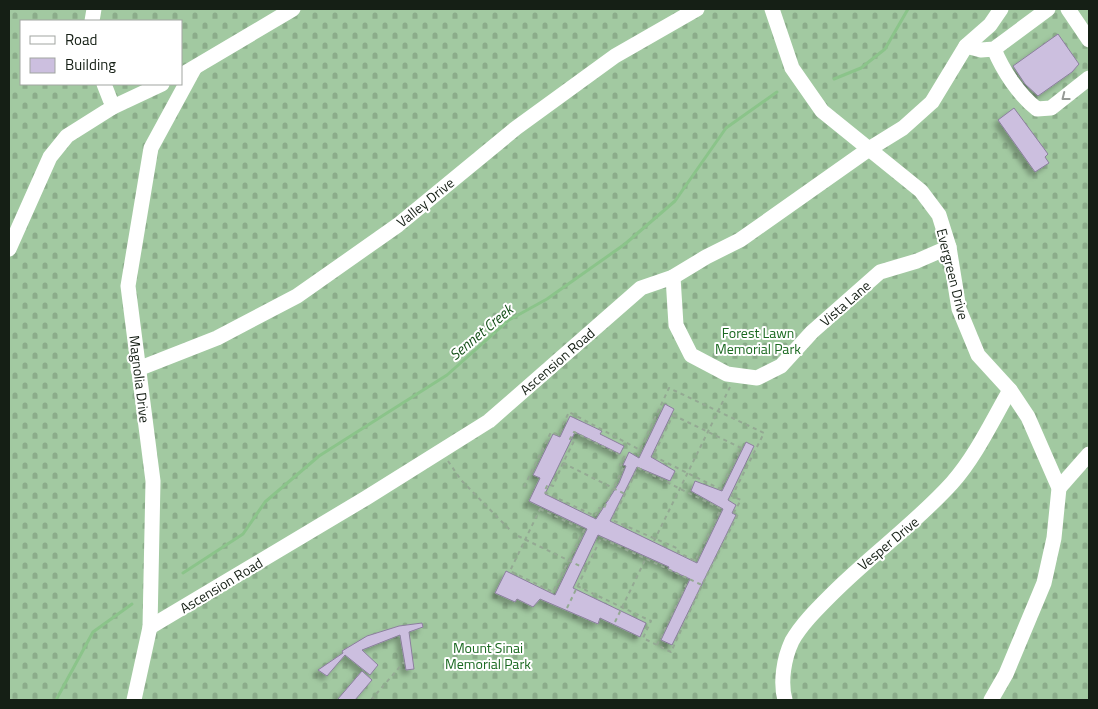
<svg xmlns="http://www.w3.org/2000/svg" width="1098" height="709" font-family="'Titillium Web',sans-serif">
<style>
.cemetery{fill:url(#cemetery-stones);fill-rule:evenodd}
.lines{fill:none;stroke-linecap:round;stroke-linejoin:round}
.stream{stroke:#8bc48a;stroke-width:3}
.building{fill:#ccbfdf;stroke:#8b7f9d;filter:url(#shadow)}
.path{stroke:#94a993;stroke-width:2;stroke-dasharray:4 4;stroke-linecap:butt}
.minor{stroke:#fff;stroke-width:15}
.oneway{stroke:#969a96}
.labels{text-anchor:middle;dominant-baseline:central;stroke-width:4;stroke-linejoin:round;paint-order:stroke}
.street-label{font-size:14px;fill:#151f15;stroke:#fff}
.park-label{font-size:14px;fill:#1a6920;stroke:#fff}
.water-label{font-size:15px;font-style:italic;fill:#16511a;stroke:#fff}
</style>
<defs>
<pattern id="cemetery-stones" width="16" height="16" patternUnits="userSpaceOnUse" patternTransform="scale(1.25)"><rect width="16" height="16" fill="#a2c9a1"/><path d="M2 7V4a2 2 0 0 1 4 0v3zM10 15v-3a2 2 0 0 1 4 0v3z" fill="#8bac8a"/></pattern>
<filter id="shadow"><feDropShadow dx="-4.5" dy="4.5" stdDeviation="2.5" flood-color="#0004"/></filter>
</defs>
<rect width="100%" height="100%" fill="#def9dd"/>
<path class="cemetery" d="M 9,9 L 1089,9 L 1089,700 L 9,700 ZM 21,21 L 181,21 L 181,84 L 21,84 Z"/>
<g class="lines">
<g class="stream">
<polyline points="834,79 861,68 885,49 908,9"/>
<polyline points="183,573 243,534 265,502 319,456 447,375 509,320 547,299 625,244 675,201 726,128 777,92"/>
<polyline points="56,700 93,632 132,604"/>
</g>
</g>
<g class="building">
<polygon points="1058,34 1079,64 1072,72 1038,96 1025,84 1013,66"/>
<polygon points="1014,108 1048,154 1045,157 1049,163 1035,172 998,120"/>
<polygon points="665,404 674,409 651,457 675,471 670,481 637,467 610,521 697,563 723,509 691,491 695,481 722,491 746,442 754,446 728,500 736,505 732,513 736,515 672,645 661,640 690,579 668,569 669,567 598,535 573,588 646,623 640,637 600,618 598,624 540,599 533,607 517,599 515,602 495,593 506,571 555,595 587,529 529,501 540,478 533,475 553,434 560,437 570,416 602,431 600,434 624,446 620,454 575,432 545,494 596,519 619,483 626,466 623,465 629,452 639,458"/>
<polygon points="422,623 423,627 409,632 414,669 406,670 400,635 362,650 378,665 370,675 345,655 327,676 318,670 343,653 342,651 367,636 399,626"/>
<polygon points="362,671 372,680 355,700 337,700"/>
</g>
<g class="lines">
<g class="path">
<polygon points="673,415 741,448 720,489 653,456"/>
<polyline points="448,461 461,480 510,530"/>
<polyline points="563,463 553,486 548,484 544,492 595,516 599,508 603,510 624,466 620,465 624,457 574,432 570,439 574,441 563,463 625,494"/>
<polygon points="638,468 721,509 695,561 678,552 679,549 612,520"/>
<polyline points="524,487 551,432 558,435 569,412 640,450"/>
<polygon points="540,509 584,530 553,592 510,571"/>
<polyline points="518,536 586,569"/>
<polyline points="654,541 730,387"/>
<polyline points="577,586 651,621 643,638 671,652 702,585"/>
<polyline points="567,608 601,538 702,585 738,514 734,512 741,500 732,496 764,433 669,388 638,454"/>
<polyline points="615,622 646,558"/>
<polyline points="657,645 688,580"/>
<polyline points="371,700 404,662"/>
</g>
<g class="minor">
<polyline points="772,9 792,68 822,111 921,191 939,215 949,247 959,309 978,355 1010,390 1028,417 1059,488 1054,538 1044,583 1006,674 991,700"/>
<polyline points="1068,9 1089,40"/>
<polyline points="92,21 94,9"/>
<polyline points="966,46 981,50 994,49 1048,9"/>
<path d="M 994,49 C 1003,71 1019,95 1037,109 L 1051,108 L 1089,78"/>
<polyline points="185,73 293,9"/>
<polyline points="104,84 113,107"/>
<polyline points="9,249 50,157 67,136 113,107 162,84"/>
<polyline points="673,277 676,325 691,355 727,374 757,378 781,366 812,332 880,272 917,261 949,247"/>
<polyline points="138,369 217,338 297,296 398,225 516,128 615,56 697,9"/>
<polyline points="1059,488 1089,454"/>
<polyline points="150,627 366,498 489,421 641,288 673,277 706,257 740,240 869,149 903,128 932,102 966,46 990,25 1001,9"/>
<polyline points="134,700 150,627 153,481 128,286 151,148 194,69"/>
<path d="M 785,700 C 780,682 784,658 792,641 C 801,625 816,610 829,597 C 868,557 914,525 952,483 C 976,456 992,421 1010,390"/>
</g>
</g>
<defs><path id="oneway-chevron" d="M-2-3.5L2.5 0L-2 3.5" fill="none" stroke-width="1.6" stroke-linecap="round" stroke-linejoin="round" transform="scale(1.25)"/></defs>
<use class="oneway" href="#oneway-chevron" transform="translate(1065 97) rotate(142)"/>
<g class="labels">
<g class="street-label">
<text transform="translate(425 202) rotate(-39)">Valley Drive</text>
<text transform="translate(953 274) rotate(76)">Evergreen Drive</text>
<text transform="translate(845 303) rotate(-41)">Vista Lane</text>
<text transform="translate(557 361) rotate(-41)">Ascension Road</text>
<text transform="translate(140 379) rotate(83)">Magnolia Drive</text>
<text transform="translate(888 543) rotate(-40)">Vesper Drive</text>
<text transform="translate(221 585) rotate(-31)">Ascension Road</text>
</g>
<g class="park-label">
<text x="758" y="332">Forest Lawn<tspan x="758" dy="16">Memorial Park</tspan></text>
<text x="488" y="647">Mount Sinai<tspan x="488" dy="16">Memorial Park</tspan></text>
</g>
<g class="water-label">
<text transform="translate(481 332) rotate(-40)">Sennet Creek</text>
</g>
</g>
<rect width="1098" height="709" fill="none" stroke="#151f15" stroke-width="20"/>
<rect x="20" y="20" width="162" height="65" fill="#ffffff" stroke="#a1a5a1"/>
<rect x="30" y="36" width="25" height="8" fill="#ffffff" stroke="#a1a5a1"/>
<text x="65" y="45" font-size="15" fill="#151f15">Road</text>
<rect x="30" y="58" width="25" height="15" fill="#ccbfdf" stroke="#a1a5a1"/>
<text x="65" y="70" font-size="15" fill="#151f15">Building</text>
</svg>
